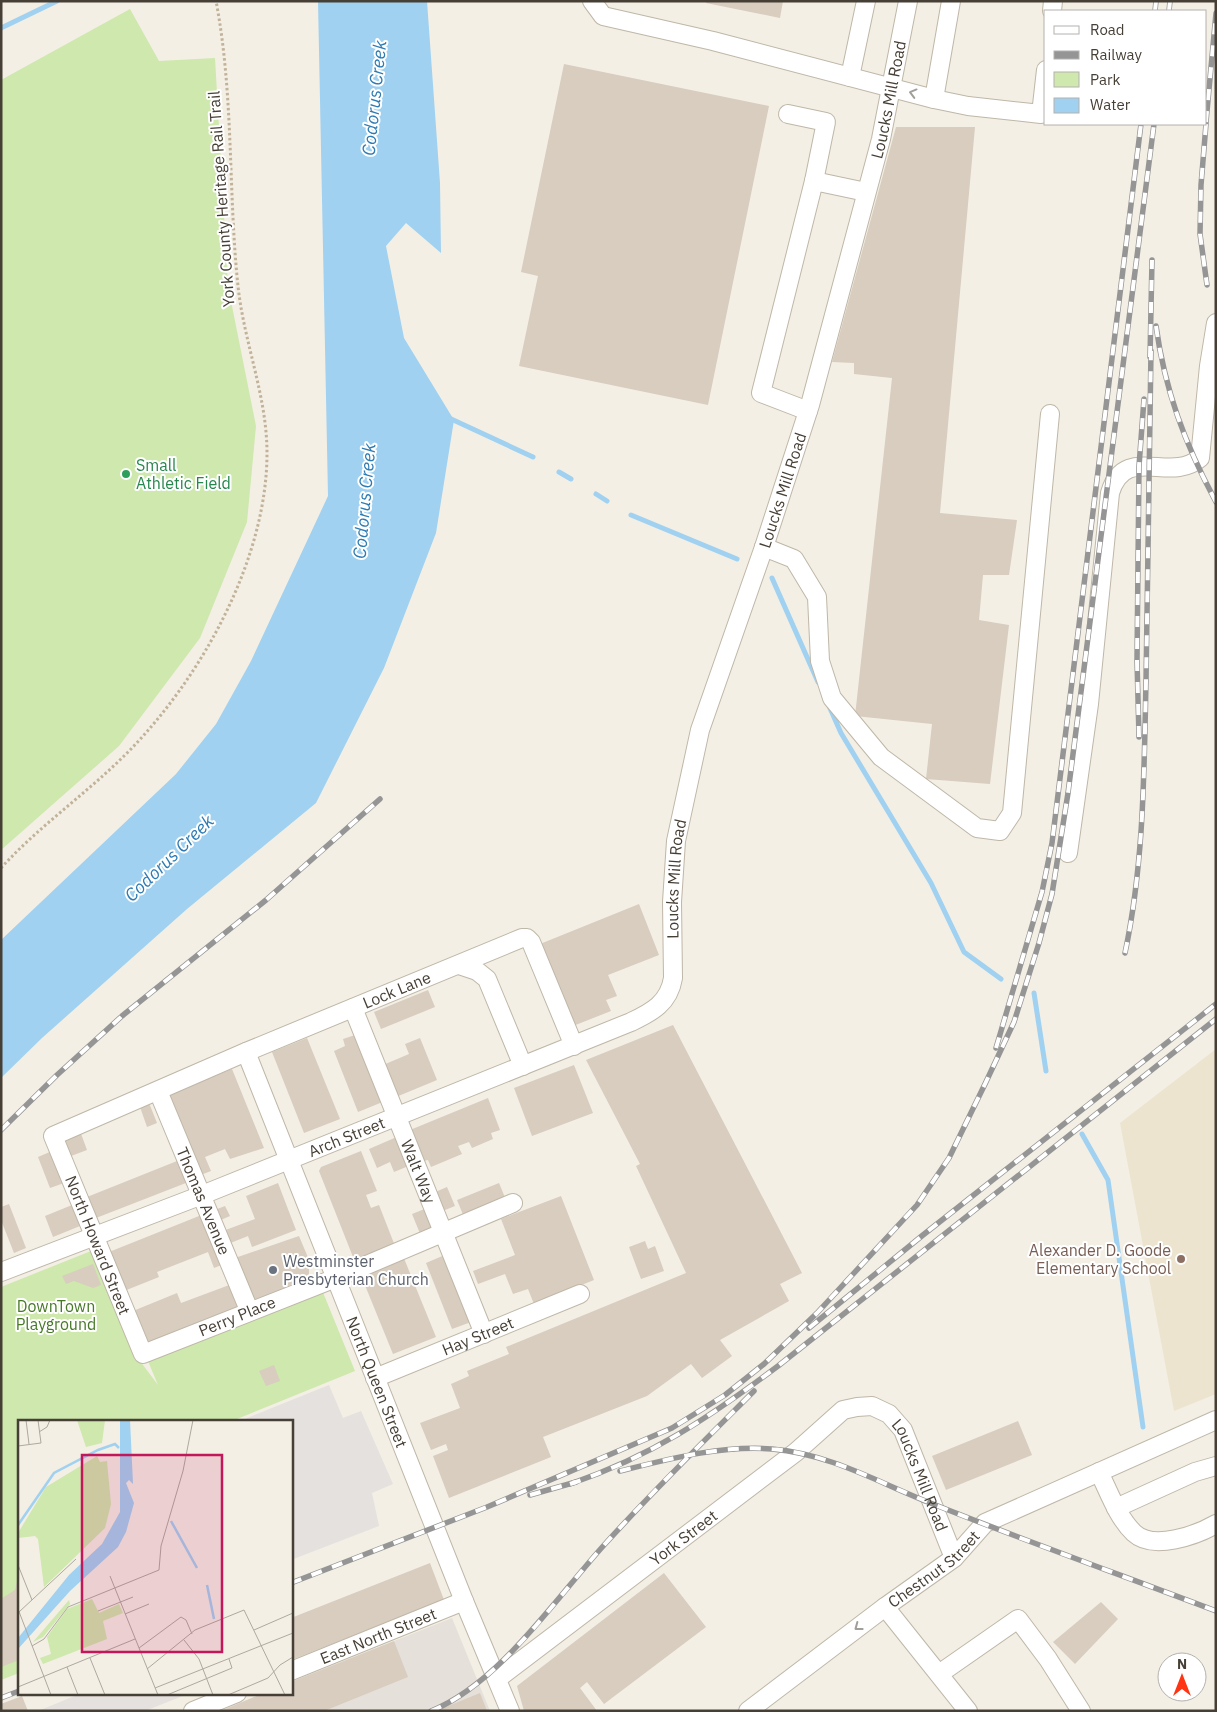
<svg xmlns="http://www.w3.org/2000/svg" width="1217" height="1712" font-family="'IBM Plex Sans',sans-serif">
<style>
.industrial{fill:#e5e0da}
.education{fill:#ede4cf}
.green{fill:#cee8ad}
.parking{fill:#e4e1de}
.water{fill:#a0d1f1}
.lines{fill:none;stroke-linecap:round;stroke-linejoin:round}
.stream{stroke:#a0d1f1;stroke-width:5}
.building{fill:#d8cdbe}
.minor-casing{stroke:#bfb7a8;stroke-width:20}
.path{stroke:#c1b299;stroke-width:3;stroke-dasharray:2.5 2.5;stroke-linecap:butt}
.minor{stroke:#fff;stroke-width:18}
.rail-casing{stroke:#959595;stroke-width:5.5}
.rail{stroke:#fff;stroke-width:4;stroke-dasharray:11;stroke-linecap:butt}
.oneway{stroke:#a29f9a}
.leisure-dot{fill:#2e9e5b;stroke:#fff;stroke-width:2}
.education-dot{fill:#8d6e63;stroke:#fff;stroke-width:2}
.worship-dot{fill:#6b7280;stroke:#fff;stroke-width:2}
.labels{text-anchor:middle;dominant-baseline:central;stroke-width:4;stroke-linejoin:round;paint-order:stroke}
.street-label{font-size:16px;fill:#463f35;stroke:#fff}
.leisure-label{font-size:16px;fill:#27864d;stroke:#fff;text-anchor:start}
.education-label{font-size:16px;fill:#785e54;stroke:#fff;text-anchor:end}
.worship-label{font-size:16px;fill:#5b616d;stroke:#fff;text-anchor:start}
.park-label{font-size:16px;fill:#477927;stroke:#fff}
.water-label{font-size:18px;font-style:italic;fill:#2c7bb3;stroke:#fff}
.inset-river{fill:none;stroke:#a0d1f1;stroke-width:2.5}
.inset-road{fill:none;stroke:#aea99f;stroke-width:1}
.view{fill:#c2185b;fill-opacity:0.15;stroke:#c2185b;stroke-width:2.5}
.inset-edge{fill:none;stroke:#463f35;stroke-width:2.5}
</style>
<rect width="100%" height="100%" fill="#f3efe5"/>
<polygon class="industrial" points="452,1618 490,1711 220,1711 264,1693 291,1693 291,1682"/>
<polygon class="education" points="1216,1049 1216,1394 1174,1411 1120,1123"/>
<g class="green">
<polygon points="130,9 159,61 215,58 228,286 256,426 247,522 200,638 119,746 1,850 1,80"/>
<polygon points="91,1251 131,1349 158,1385 148,1361 322,1290 355,1371 232,1421 19,1421 19,1673 1,1680 1,1287"/>
</g>
<g class="parking">
<polygon points="329,1385 343,1418 361,1411 393,1484 372,1493 379,1526 291,1560 291,1421 240,1421"/>
<polygon points="82,1693 185,1693 185,1695 145,1711 38,1711"/>
</g>
<polygon class="water" points="318,1 427,1 440,183 441,253 406,223 386,246 404,338 454,420 436,533 384,668 316,803 187,909 42,1038 1,1078 1,940 176,774 216,724 251,661 328,496"/>
<g class="lines">
<g class="stream">
<polyline points="1,28 57,1"/>
<polyline points="449,418 533,457"/>
<polyline points="559,472 571,479"/>
<polyline points="596,494 607,501"/>
<polyline points="631,515 737,559"/>
<polyline points="772,578 818,682"/>
<polyline points="829,706 841,733 931,883 964,952 1001,979"/>
<polyline points="1034,993 1046,1071"/>
<polyline points="1082,1134 1108,1180 1143,1427"/>
</g>
</g>
<g class="building">
<polygon points="707,1 783,1 780,18 706,3"/>
<polygon points="564,64 769,106 708,405 519,366 538,276 521,272"/>
<polygon points="896,127 975,127 940,513 1017,520 1009,575 983,575 979,620 1009,625 990,784 926,779 932,724 855,716 892,378 854,374 854,363 832,362"/>
<polygon points="639,904 659,955 608,975 617,996 606,1000 611,1011 573,1026 540,944"/>
<polygon points="428,990 435,1007 381,1029 374,1012"/>
<polygon points="673,1025 802,1273 780,1284 789,1301 720,1340 732,1356 702,1378 691,1364 647,1396 543,1437 551,1457 449,1498 433,1456 448,1450 446,1444 431,1450 420,1423 460,1408 451,1384 469,1376 467,1371 509,1354 506,1347 686,1273 636,1166 640,1164 586,1060"/>
<polygon points="358,1034 385,1101 358,1112 334,1051 345,1046 343,1039"/>
<polygon points="307,1038 340,1119 304,1133 272,1052"/>
<polygon points="420,1038 437,1080 396,1097 383,1065 409,1054 405,1044"/>
<polygon points="574,1065 593,1113 532,1136 514,1088"/>
<polygon points="232,1069 264,1148 230,1159 225,1149 205,1157 211,1171 198,1176 166,1095"/>
<polygon points="488,1098 500,1130 491,1133 493,1139 472,1148 469,1142 458,1146 462,1154 431,1167 428,1160 424,1161 410,1130"/>
<polygon points="149,1103 157,1123 147,1127 140,1107"/>
<polygon points="80,1131 87,1150 71,1156 64,1137"/>
<polygon points="399,1136 411,1165 394,1172 390,1162 377,1168 369,1149"/>
<polygon points="52,1151 64,1183 50,1188 38,1157"/>
<polygon points="361,1151 377,1191 366,1195 371,1208 379,1205 395,1246 355,1262 319,1171 321,1167"/>
<polygon points="182,1159 191,1181 96,1218 87,1197"/>
<polygon points="278,1183 296,1230 252,1247 248,1236 228,1244 223,1231 255,1219 246,1196"/>
<polygon points="499,1183 506,1200 464,1217 457,1200"/>
<polygon points="447,1187 455,1206 440,1212 433,1193"/>
<polygon points="561,1196 594,1280 534,1304 528,1289 513,1294 505,1274 478,1284 473,1271 515,1255 501,1219"/>
<polygon points="9,1204 26,1248 14,1253 1,1220 1,1207"/>
<polygon points="72,1205 80,1226 53,1237 45,1216"/>
<polygon points="225,1206 230,1216 216,1222 212,1211"/>
<polygon points="427,1208 436,1229 421,1236 412,1214"/>
<polygon points="204,1214 224,1264 214,1268 208,1252 157,1272 159,1277 124,1291 109,1252"/>
<polygon points="299,1236 312,1267 309,1268 309,1276 282,1289 283,1293 250,1306 232,1259"/>
<polygon points="645,1241 648,1249 655,1246 664,1271 641,1279 629,1247"/>
<polygon points="447,1254 474,1321 452,1329 426,1263"/>
<polygon points="403,1256 436,1337 393,1354 360,1273"/>
<polygon points="93,1264 101,1285 93,1288 74,1281 66,1284 62,1276"/>
<polygon points="232,1284 242,1309 147,1346 133,1311 177,1293 181,1303"/>
<polygon points="274,1365 280,1381 266,1386 259,1371"/>
<polygon points="1018,1421 1032,1455 946,1490 932,1456"/>
<polygon points="430,1563 444,1600 291,1660 291,1618"/>
<polygon points="664,1573 706,1627 604,1704 587,1682 580,1688 597,1711 524,1711 517,1686"/>
<polygon points="18,1577 19,1660 1,1667 1,1599 15,1590"/>
<polygon points="1101,1602 1118,1619 1075,1664 1053,1642"/>
<polygon points="394,1641 408,1677 324,1711 221,1711 264,1693 291,1693 291,1682"/>
<polygon points="480,1693 487,1711 436,1711"/>
<polygon points="22,1696 28,1711 1,1711 1,1704"/>
</g>
<g class="lines">
<g class="minor-casing">
<g id="minor">
<polyline points="592,1 603,16 713,41 934,99 968,106 1041,114 1046,70"/>
<polyline points="1052,11 1053,1"/>
<polyline points="850,77 866,1"/>
<polyline points="934,99 951,1"/>
<polyline points="788,114 826,122 814,181"/>
<polyline points="808,411 761,393 814,181 866,192"/>
<polyline points="764,547 794,559 817,597 820,661 832,698 881,757 977,828 1000,831 1012,813 1050,414"/>
<path d="M 1068,853 L 1089,704 L 1110,493 C 1125,443 1170,484 1200,458 L 1209,366 L 1216,323"/>
<polyline points="459,965 477,971 487,979 523,1066"/>
<path id="s1" d="M 353,1008 L 484,1334"/>
<path id="s2" d="M 246,1052 L 464,1601 L 510,1711"/>
<path id="s3" d="M 158,1091 L 249,1310"/>
<path id="s4" d="M 513,1203 L 336,1278 L 143,1354 L 53,1136 L 246,1052 L 522,938 L 527,938 L 531,942 L 574,1046"/>
<path id="s5" d="M 1,1272 L 202,1195 L 631,1022 C 652,1012 669,1003 673,978 L 672,902 L 676,841 L 700,730 L 764,547 L 810,405 L 881,139 L 908,1"/>
<path id="s6" d="M 375,1378 L 580,1294"/>
<path d="M 1099,1472 C 1109,1492 1118,1518 1134,1533 C 1153,1551 1197,1535 1216,1524"/>
<polyline points="1116,1508 1195,1472 1216,1466"/>
<polyline points="885,1607 968,1711"/>
<path id="s7" d="M 291,1671 L 464,1601"/>
<polyline points="939,1674 1018,1619 1048,1659 1081,1711"/>
<path id="s8" d="M 497,1679 L 796,1452 L 843,1410 L 857,1407 L 872,1406 L 889,1414 L 903,1430 L 954,1558"/>
<polyline points="193,1711 237,1693"/>
<path id="s9" d="M 748,1711 L 885,1607 L 954,1558 L 985,1523 L 1216,1420"/>
</g>
</g>
<path class="path" d="M 1,868 C 40,825 89,792 130,750 C 202,676 267,559 267,453 C 267,396 244,343 238,286 C 228,192 234,95 216,1"/>
<use href="#minor" class="minor"/>
<g class="rail-casing">
<g id="rail">
<polyline points="1155,11 1156,1"/>
<polyline points="1169,11 1170,1"/>
<polyline points="1206,122 1216,13"/>
<polyline points="1206,124 1201,185 1200,234 1207,285"/>
<path d="M 1156,326 C 1165,391 1185,444 1216,502"/>
<polyline points="1150,357 1152,260"/>
<polyline points="1139,737 1137,661 1139,466 1144,399"/>
<path d="M 1125,953 C 1144,863 1144,773 1146,681 C 1148,571 1149,461 1151,351"/>
<polyline points="996,1048 1042,892 1052,843 1141,124"/>
<polyline points="1,1130 57,1075 122,1016 266,900 380,799"/>
<polyline points="809,1328 923,1235 1216,1004"/>
<path d="M 620,1471 C 669,1459 721,1445 772,1449 C 831,1454 879,1483 933,1504 C 1026,1541 1121,1575 1216,1611"/>
<path d="M 570,1484 C 652,1456 710,1417 778,1366 L 1216,1019"/>
<polyline points="530,1495 576,1482"/>
<polyline points="291,1583 487,1507 672,1428 725,1395 764,1364 817,1313 917,1205 949,1158 985,1084 1014,1022 1039,943 1052,894 1068,793 1154,124"/>
<polyline points="1,1698 19,1691"/>
<path d="M 431,1711 C 499,1684 556,1598 605,1544 C 653,1491 704,1441 754,1391"/>
</g>
</g>
<use href="#rail" class="rail"/>
</g>
<defs><path id="oneway-chevron" d="M-2-3.5L2.5 0L-2 3.5" fill="none" stroke-width="1.6" stroke-linecap="round" stroke-linejoin="round" transform="scale(1.25)"/></defs>
<g class="oneway">
<use href="#oneway-chevron" transform="translate(913 93) rotate(-165)"/>
<use href="#oneway-chevron" transform="translate(858 1627) rotate(143)"/>
</g>
<circle class="leisure-dot" cx="126" cy="474" r="5"/>
<circle class="education-dot" cx="1181" cy="1259" r="5"/>
<circle class="worship-dot" cx="273" cy="1270" r="5"/>
<g class="labels">
<g class="street-label">
<text stroke="none"><textPath href="#s5" startOffset="1651">Loucks Mill Road</textPath></text>
<text transform="translate(221 199) rotate(-94)">York County Heritage Rail Trail</text>
<text stroke="none"><textPath href="#s5" startOffset="1246">Loucks Mill Road</textPath></text>
<text stroke="none"><textPath href="#s5" startOffset="841">Loucks Mill Road</textPath></text>
<text stroke="none"><textPath href="#s4" startOffset="1009">Lock Lane</textPath></text>
<text stroke="none"><textPath href="#s5" startOffset="371">Arch Street</textPath></text>
<text stroke="none"><textPath href="#s1" startOffset="176">Walt Way</textPath></text>
<text stroke="none"><textPath href="#s3" startOffset="119">Thomas Avenue</textPath></text>
<text transform="translate(98 1245) rotate(68)">North Howard Street</text>
<text transform="translate(237 1316) rotate(-22)">Perry Place</text>
<text stroke="none"><textPath href="#s6" startOffset="111">Hay Street</textPath></text>
<text stroke="none"><textPath href="#s2" startOffset="355">North Queen Street</textPath></text>
<text stroke="none"><textPath href="#s8" startOffset="556">Loucks Mill Road</textPath></text>
<text stroke="none"><textPath href="#s8" startOffset="234">York Street</textPath></text>
<text stroke="none"><textPath href="#s9" startOffset="234">Chestnut Street</textPath></text>
<text stroke="none"><textPath href="#s7" startOffset="94">East North Street</textPath></text>
</g>
<g class="leisure-label">
<text x="136" y="465">Small<tspan x="136" dy="18">Athletic Field</tspan></text>
</g>
<g class="education-label">
<text x="1171" y="1250">Alexander D. Goode<tspan x="1171" dy="18">Elementary School</tspan></text>
</g>
<g class="worship-label">
<text x="283" y="1261">Westminster<tspan x="283" dy="18">Presbyterian Church</tspan></text>
</g>
<g class="park-label">
<text x="56" y="1306">DownTown<tspan x="56" dy="18">Playground</tspan></text>
</g>
<g class="water-label">
<text transform="translate(374 98) rotate(-84)">Codorus Creek</text>
<text transform="translate(364 501) rotate(-85)">Codorus Creek</text>
<text transform="translate(169 858) rotate(-44)">Codorus Creek</text>
</g>
</g>
<g transform="translate(18 1420)">
<rect width="275" height="275" fill="#f3efe5"/>
<path d="M 59,0 L 87,0 L 84,23 L 68,27 ZM 79,36 L 82,42 L 89,41 L 93,84 L 87,108 L 26,167 L 20,119 L 17,116 L 0,118 L 0,113 L 28,67 ZM 74,179 L 81,193 L 101,184 L 105,193 L 85,201 L 89,219 L 25,244 L 22,238 L 33,234 L 29,217 L 49,189 ZM 51,180 L 52,184 L 25,217 L 15,222 Z" fill="#cee8ad"/>
<path d="M 102,0 L 112,0 L 115,64 L 111,60 L 108,63 L 116,83 L 108,112 L 100,127 L 52,171 L 0,229 L 0,218 L 51,155 L 84,124 L 102,92 Z" fill="#a0d1f1"/>
<path class="inset-river" d="M 153,101 L 179,148M 0,105 L 36,53 L 80,30 L 97,24 L 101,28M 189,165 L 196,199"/>
<path class="inset-road" d="M 8,0 L 11,24M 21,12 L 29,7 L 32,0M 0,26 L 23,23 L 20,0M 0,145 L 14,180M 92,156 L 140,275M 0,189 L 33,275M 80,191 L 115,177M 1,192 L 58,139M 107,194 L 131,184M 236,210 L 275,193M 166,220 L 181,239 L 195,275M 14,226 L 26,219 L 50,187 L 141,150 L 143,126 L 165,51 L 175,0M 121,228 L 163,197 L 168,200 L 174,214M 72,238 L 87,275M 49,247 L 60,275M 129,249 L 177,210 L 226,190 L 267,275M 0,267 L 117,219M 137,268 L 275,213M 149,275 L 214,248 L 211,239M 210,275 L 250,258 L 262,245 L 275,237"/>
<path class="view" d="M 64,35 L 204,35 L 204,232 L 64,232 Z"/>
<rect width="275" height="275" class="inset-edge"/>
</g>
<rect width="1217" height="1712" fill="none" stroke="#463f35" stroke-width="5"/>
<rect x="1044" y="10" width="162" height="115" fill="#ffffff" stroke="#b5b2ae"/>
<rect x="1054" y="26" width="25" height="8" fill="#ffffff" stroke="#b5b2ae"/>
<text x="1090" y="35" font-size="15" fill="#463f35">Road</text>
<rect x="1054" y="51" width="25" height="8" fill="#959595" stroke="#b5b2ae"/>
<text x="1090" y="60" font-size="15" fill="#463f35">Railway</text>
<rect x="1054" y="72" width="25" height="15" fill="#cee8ad" stroke="#b5b2ae"/>
<text x="1090" y="85" font-size="15" fill="#463f35">Park</text>
<rect x="1054" y="98" width="25" height="15" fill="#a0d1f1" stroke="#b5b2ae"/>
<text x="1090" y="110" font-size="15" fill="#463f35">Water</text>
<g transform="translate(1182 1677)"><circle r="24" fill="#ffffff" stroke="#b5b2ae"/>
<path d="M0-4L9 19L0 12L-9 19Z" fill="#fe3412"/>
<text y="-8" font-size="14" font-weight="bold" text-anchor="middle" fill="#463f35">N</text>
</g>
</svg>
